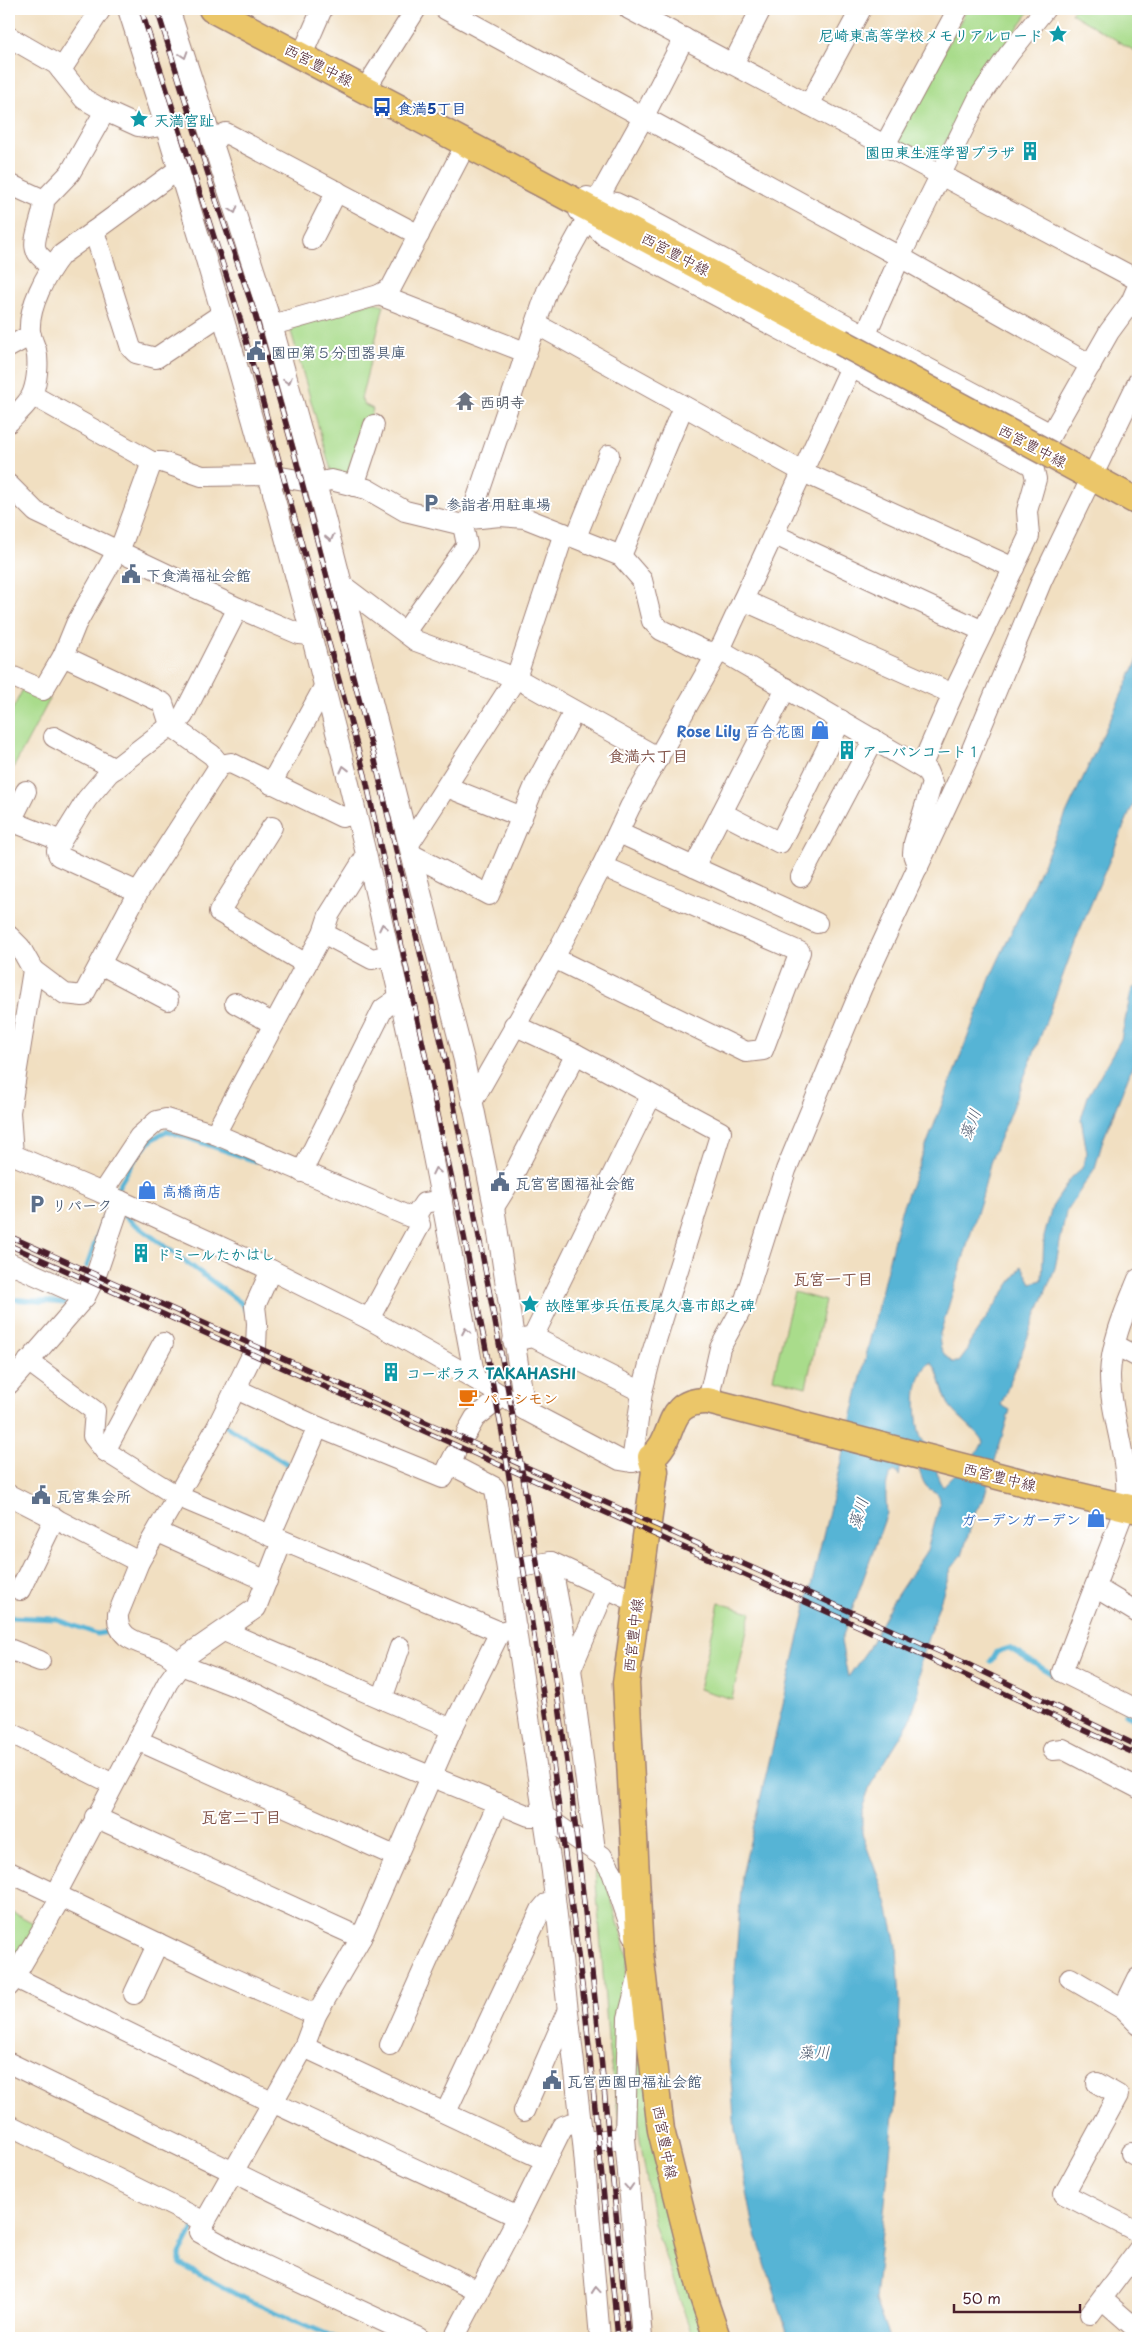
<svg xmlns="http://www.w3.org/2000/svg" width="1147" height="2347" font-family="'Playpen Sans','Klee One',sans-serif">
<style>
.green{fill:#a9dc8b;stroke:#7a7e5b}
.water{fill:#57b4d5;stroke:#506a80;fill-rule:evenodd}
.lines{fill:none;stroke-linecap:round;stroke-linejoin:round}
.stream{stroke:#57b4d5;stroke-width:5}
.minor-casing{stroke:#9e7f76;stroke-width:22}
.major-casing{stroke:#9e7f76;stroke-width:29}
.minor{stroke:#fff;stroke-width:20}
.major{stroke:#ebc669;stroke-width:26}
.rail-casing{stroke:#4a1f2b;stroke-width:5.5}
.rail{stroke:#fff;stroke-width:4;stroke-dasharray:11;stroke-linecap:butt}
.major-bridge-casing{stroke:#9e7f76;stroke-width:29;stroke-linecap:butt}
.major-bridge{stroke:#ebc669;stroke-width:26}
.oneway{stroke:#ae9aa0}
.labels{text-anchor:middle;dominant-baseline:central;stroke-width:4;stroke-linejoin:round;paint-order:stroke}
.culture-label{font-size:15px;font-weight:bold;fill:#0d838f;stroke:#fff;text-anchor:start}
.street-label{font-size:15px;fill:#4a1f2b;stroke:#fff}
.transit-label{font-size:15px;font-weight:bold;fill:#164399;stroke:#fff;text-anchor:start}
.service-label{font-size:15px;font-weight:bold;fill:#4e5e75;stroke:#fff;text-anchor:start}
.worship-label{font-size:15px;font-weight:bold;fill:#5b616d;stroke:#fff;text-anchor:start}
.shop-label{font-size:15px;font-weight:bold;fill:#366cbe;stroke:#fff;text-anchor:end}
.food-label{font-size:15px;font-weight:bold;fill:#c56008;stroke:#fff;text-anchor:start}
.neighbourhood-label{font-size:16px;font-weight:bold;fill:#7e4e44;stroke:#fff}
.water-label{font-size:16px;font-style:italic;fill:#4f5b6f;stroke:#fff}
</style>
<rect width="100%" height="100%" fill="#fff"/>
<filter id="ink" filterUnits="userSpaceOnUse"><feTurbulence type="fractalNoise" baseFrequency=".02" numOctaves="2"/><feDisplacementMap in="SourceGraphic" scale="10" xChannelSelector="R" yChannelSelector="G"/><feConvolveMatrix kernelMatrix="1 2 1 2 8 2 1 2 1" color-interpolation-filters="sRGB"/></filter>
<filter id="wash" filterUnits="userSpaceOnUse"><feTurbulence type="fractalNoise" baseFrequency=".0096" numOctaves="4" result="noise"/><feDisplacementMap in="SourceGraphic" scale="20" xChannelSelector="R" yChannelSelector="G"/><feGaussianBlur stdDeviation="1.12" result="paint"/><feColorMatrix in="noise" values="0 0 0 0 0 0 0 0 0 0 0 0 0 0 0 0 0 1.4 0 .05"/><feComposite in="paint" operator="in"/></filter>
<g filter="url(#wash)">
<rect width="100%" height="100%" fill="#f1dfc1"/>
<g class="green">
<polygon points="967,9 1031,9 998,56 931,165 894,143"/>
<polygon points="1074,9 1138,9 1138,53 1071,13"/>
<polygon points="372,302 384,305 361,399 365,405 373,409 351,479 332,474 290,328"/>
<polygon points="24,687 50,699 9,776 9,716"/>
<polygon points="794,1292 825,1301 806,1387 773,1378"/>
<polygon points="719,1603 751,1612 732,1699 699,1689"/>
<polygon points="594,1856 601,1865 628,1956 622,2019 620,2125 609,2052"/>
<polygon points="9,1910 37,1925 13,1967 9,1965"/>
<polygon points="640,2034 711,2338 693,2338 654,2224 639,2133 635,2037"/>
</g>
<path class="water" d="M 1138,659 L 1138,793 L 1077,937 L 1041,1035 L 990,1163 L 982,1197 L 940,1334 C 938,1347 943,1354 952,1362 L 959,1362 L 968,1350 L 969,1343 L 1022,1266 L 1031,1283 L 1042,1280 L 1044,1237 L 1052,1207 L 1071,1178 L 1082,1168 L 1087,1153 L 1081,1119 L 1088,1096 L 1121,1039 L 1132,988 L 1138,986 L 1138,1052 L 1103,1140 L 1095,1168 L 1066,1212 L 1055,1268 L 1001,1405 L 1010,1410 L 983,1501 L 976,1510 L 962,1555 L 951,1569 L 920,1662 L 919,1691 L 910,1721 L 870,1786 L 862,1809 L 862,1834 L 887,1901 L 897,1945 L 900,2003 L 897,2086 L 875,2300 L 889,2338 L 789,2338 L 754,2228 L 735,2130 L 729,2055 L 742,1875 L 900,1214 L 991,976 ZM 931,1362 C 939,1369 942,1394 949,1405 C 958,1418 978,1431 983,1442 L 979,1450 L 943,1486 C 934,1477 939,1464 933,1453 C 930,1447 922,1442 920,1435 C 915,1416 912,1374 931,1362 ZM 918,1462 C 919,1470 921,1479 926,1486 C 934,1494 940,1490 940,1503 L 927,1550 L 891,1604 L 868,1649 L 848,1677 L 841,1641 L 887,1513 C 886,1501 883,1477 895,1471 L 899,1476 L 901,1465 Z"/>
<g class="lines">
<g class="stream">
<path d="M 114,1194 C 128,1172 141,1141 167,1131 L 255,1161"/>
<polyline points="124,1216 240,1302 247,1312"/>
<polyline points="87,1266 110,1201"/>
<polyline points="9,1299 65,1303 71,1296"/>
<polyline points="223,1424 294,1468"/>
<polyline points="9,1617 56,1619 97,1634 108,1632"/>
<polyline points="112,1621 108,1632 118,1638"/>
<polyline points="991,1661 997,1652 1009,1648 1057,1677"/>
<polyline points="1126,1714 1138,1722"/>
<polyline points="193,2229 180,2254 180,2264 243,2298 336,2338"/>
</g>
</g>
</g>
<g filter="url(#ink)">
<g class="lines">
<g class="minor-casing">
<g id="minor">
<path d="M 128,9 C 233,333 324,663 399,995 C 428,1122 451,1251 475,1379"/>
<polyline points="169,9 272,325 316,483 464,1060 494,1207 525,1410"/>
<polyline points="445,9 900,257 1091,365"/>
<polyline points="629,9 1138,280"/>
<polyline points="9,37 56,64 84,99 105,111 138,126 149,128 166,125"/>
<polyline points="302,55 322,9"/>
<polyline points="733,64 761,9"/>
<polyline points="61,70 101,9"/>
<polyline points="366,88 416,9"/>
<polyline points="809,105 861,9"/>
<polyline points="211,140 226,133 419,235"/>
<polyline points="885,145 958,9"/>
<polyline points="9,184 44,200"/>
<polyline points="587,197 616,203 631,210 1051,434"/>
<polyline points="579,211 606,237 949,419 1033,466"/>
<polyline points="94,231 131,348 136,353 156,358 222,314"/>
<polyline points="312,240 337,191"/>
<path d="M 52,267 C 47,262 40,258 37,252 C 30,241 45,215 44,200 L 70,173 L 105,111"/>
<polyline points="379,295 391,288 467,142"/>
<polyline points="536,324 803,472 1014,568"/>
<polyline points="272,325 379,295 525,352"/>
<polyline points="866,334 900,257 978,99 1009,54 1045,9"/>
<polyline points="9,347 31,335"/>
<polyline points="32,395 152,462 162,462 202,476 269,475 316,483 331,480 367,489 405,511 463,525"/>
<path d="M 9,422 C 16,414 30,403 33,392 C 37,381 39,362 36,350 C 34,344 31,338 30,332 C 28,307 46,274 61,255 L 179,169"/>
<polyline points="9,485 36,512 238,608 299,634 311,635"/>
<polyline points="354,486 374,425"/>
<polyline points="470,519 500,516 525,518 621,556 642,580 652,621 661,630 705,651 727,654 927,771 932,783 914,843 913,854 918,868"/>
<polyline points="775,535 983,631"/>
<polyline points="576,537 609,455"/>
<polyline points="621,556 683,407"/>
<polyline points="342,585 416,641 516,678 659,758"/>
<polyline points="743,600 953,694"/>
<polyline points="405,632 467,545 463,525 470,519 547,291 643,118 684,38"/>
<polyline points="63,656 163,703 170,725 212,755 220,765 231,763 342,817 356,814"/>
<polyline points="9,675 43,690 63,656 76,624 123,541 152,462"/>
<polyline points="54,737 115,769"/>
<polyline points="921,767 953,694 1029,536 1027,511 1036,479 1033,466 1109,332 1131,302 1138,286"/>
<polyline points="271,784 324,687"/>
<polyline points="447,787 522,817"/>
<polyline points="26,791 11,821 61,841"/>
<polyline points="722,813 780,843 841,720"/>
<polyline points="272,827 219,912 306,964"/>
<polyline points="619,833 817,923"/>
<polyline points="409,844 516,678 564,533"/>
<polyline points="411,854 489,895 535,785 574,712"/>
<polyline points="694,867 786,688"/>
<polyline points="801,877 874,739"/>
<polyline points="138,892 59,856 57,851 61,841 87,799 109,773 183,716 238,608"/>
<polyline points="323,933 372,959 390,955"/>
<polyline points="9,936 20,947 33,970 10,1112 13,1155"/>
<polyline points="554,958 746,1052 763,1050 800,952 602,866"/>
<polyline points="100,964 168,1000"/>
<polyline points="33,970 65,994 83,996 138,892 220,765"/>
<polyline points="235,1003 274,1024"/>
<polyline points="514,1025 576,1054 721,1132 652,1353 642,1392 632,1462"/>
<polyline points="472,1102 554,958 602,866 630,807 723,643 851,367"/>
<polyline points="215,1134 323,933 329,915 366,856"/>
<polyline points="9,1153 121,1201 271,1270 369,1319 475,1379 525,1410 620,1460 632,1462 651,1457"/>
<polyline points="302,1172 383,1009 400,997"/>
<polyline points="102,1193 139,1137 157,1121 166,1119 215,1134 410,1217 416,1215 424,1203 442,1200"/>
<polyline points="494,1207 509,1183 576,1054"/>
<polyline points="9,1263 85,1297"/>
<path d="M 1138,1279 C 1126,1309 1111,1342 1110,1375 C 1110,1419 1132,1464 1125,1508 L 1062,1672 L 1138,1710"/>
<polyline points="369,1319 420,1225 416,1215"/>
<polyline points="533,1337 642,1392"/>
<polyline points="513,1341 533,1337 651,1096"/>
<polyline points="1115,1345 1138,1357"/>
<polyline points="28,1361 95,1411 93,1436 105,1451 177,1496 500,1632"/>
<polyline points="9,1384 85,1297 96,1275 121,1201"/>
<polyline points="236,1389 318,1427"/>
<polyline points="708,1401 720,1348 743,1306 786,1170 862,987 968,759 1042,580 1138,382"/>
<polyline points="467,1432 475,1418 503,1396"/>
<polyline points="105,1451 163,1343"/>
<polyline points="450,1464 494,1487 495,1489 552,1872 583,2142 600,2338"/>
<polyline points="9,1495 139,1562"/>
<polyline points="158,1532 267,1581"/>
<polyline points="270,1536 318,1427 443,1478 455,1454"/>
<polyline points="551,1562 571,1669 606,1588"/>
<polyline points="507,1569 551,1562 636,1602"/>
<polyline points="1095,1587 1138,1613"/>
<polyline points="20,1590 55,1518"/>
<polyline points="224,1631 452,1729"/>
<polyline points="9,1649 40,1661"/>
<path d="M 179,1667 C 167,1639 115,1652 118,1614 L 139,1562 L 217,1427 L 256,1347 L 257,1323 L 255,1306 L 271,1270"/>
<polyline points="179,1667 182,1659 256,1608 282,1541"/>
<polyline points="571,1669 595,1850"/>
<polyline points="382,1699 400,1647"/>
<polyline points="9,1732 113,1784"/>
<polyline points="137,1740 397,1857"/>
<polyline points="1053,1750 1063,1749 1138,1788"/>
<polyline points="95,1817 361,1938"/>
<polyline points="9,1872 214,1970 316,2015"/>
<polyline points="55,1896 168,1682 179,1667 186,1667 258,1695 356,1746 529,1816 544,1816 602,1856 612,1872 633,1934"/>
<polyline points="639,1975 628,2018 625,2138 642,2338"/>
<polyline points="14,1977 227,2081 518,2217"/>
<polyline points="1070,1978 1123,2009 1138,2024"/>
<polyline points="9,1986 60,1899"/>
<polyline points="134,1994 158,1943"/>
<polyline points="1123,2009 1138,1978"/>
<polyline points="390,2045 498,1803"/>
<polyline points="304,2047 545,2160"/>
<polyline points="9,2063 478,2291"/>
<polyline points="1097,2083 1118,2095 1064,2194 1138,2232"/>
<polyline points="524,2111 567,2012"/>
<polyline points="446,2112 541,1910 546,1904 555,1903"/>
<polyline points="9,2125 205,2222"/>
<polyline points="583,2142 625,2138"/>
<polyline points="1131,2153 1138,2157"/>
<polyline points="1102,2299 1134,2327 1138,2321"/>
<polyline points="1090,2314 1138,2250"/>
<polyline points="419,2338 237,2253 199,2232 304,2047 316,2015 361,1938 452,1729 500,1632 516,1628"/>
<polyline points="454,2338 518,2217 563,2126 580,2120"/>
</g>
</g>
<g class="major-casing">
<g id="major">
<polyline points="212,9 841,342"/>
<polyline points="1051,455 1138,502"/>
<path d="M 717,2338 L 702,2294 L 661,2130 L 640,1953 L 626,1683 L 655,1471 L 651,1457 C 678,1439 662,1400 708,1401 L 1029,1484 L 1138,1510"/>
</g>
</g>
<use href="#minor" class="minor"/>
<use href="#major" class="major"/>
<g class="rail-casing">
<g id="rail">
<polyline points="141,9 239,315 365,775 464,1236 502,1432 549,1732 585,2008 618,2338"/>
<polyline points="157,9 217,203 255,314 293,449 374,756 446,1063 514,1422 549,1636 572,1797 598,2026 628,2338"/>
<polyline points="9,1236 963,1662 1138,1746"/>
<polyline points="9,1245 841,1618 1138,1755"/>
</g>
</g>
<use href="#rail" class="rail"/>
<g class="major-bridge-casing">
<polyline id="major-bridge" points="841,342 1051,455"/>
</g>
<use href="#major-bridge" class="major-bridge"/>
</g>
<defs><path id="oneway-chevron" d="M-2-3.5L2.5 0L-2 3.5" fill="none" stroke-width="1.6" stroke-linecap="round" stroke-linejoin="round" transform="scale(1.25)"/></defs>
<g class="oneway">
<use href="#oneway-chevron" transform="translate(184 55) rotate(72)"/>
<use href="#oneway-chevron" transform="translate(234 210) rotate(72)"/>
<use href="#oneway-chevron" transform="translate(288 381) rotate(74)"/>
<use href="#oneway-chevron" transform="translate(330 538) rotate(76)"/>
<use href="#oneway-chevron" transform="translate(344 769) rotate(-104)"/>
<use href="#oneway-chevron" transform="translate(383 927) rotate(-103)"/>
<use href="#oneway-chevron" transform="translate(436 1171) rotate(-102)"/>
<use href="#oneway-chevron" transform="translate(466 1331) rotate(-101)"/>
<use href="#oneway-chevron" transform="translate(629 2187) rotate(86)"/>
<use href="#oneway-chevron" transform="translate(596 2290) rotate(-95)"/>
</g>
</g>
<defs>
<g id="sight-bare" transform="scale(1.5)"><path d="M0-6L1.8-2.2L6-1.7L2.9 1.2L3.7 5.4L0 3.3L-3.7 5.4L-2.9 1.2L-6-1.7L-1.8-2.2Z" fill="#0f9aa8" stroke="#fff" stroke-width="2.5" paint-order="stroke"/></g>
<g id="bus-bare" transform="scale(1.5)"><path d="M-5-6H5V4H4V6H2V4H-2V6H-4V4H-5ZM-3.5-4V0h7V-4ZM-3.5 1.2v1.5H-2V1.2ZM2 1.2v1.5H3.5V1.2Z" fill="#1a4fb4" stroke="#fff" stroke-width="2.5" paint-order="stroke"/></g>
<g id="building-bare" transform="scale(1.5)"><path d="M-4-6H4V6H1V3H-1V6H-4ZM-2.5-4.3h1.7v1.8h-1.7ZM.8-4.3h1.7v1.8H.8ZM-2.5-1h1.7V.8h-1.7ZM.8-1h1.7V.8H.8Z" fill="#0f9aa8" stroke="#fff" stroke-width="2.5" paint-order="stroke"/></g>
<g id="civic-bare" transform="scale(1.5)"><path d="M-.6-6.5H3V-4.5H.6V-3L4-1V1h2V6H-6V1h2V-1L-.6-3ZM-1.2 2.5V6h2.4V2.5Z" fill="#5c6f8a" stroke="#fff" stroke-width="2.5" paint-order="stroke"/></g>
<g id="temple-bare" transform="scale(1.5)"><path d="M0-6L5-2H3V0L6.5 2.5H4V6H1.5V3h-3V6H-4V2.5H-6.5L-3 0V-2H-5Z" fill="#6b7280" stroke="#fff" stroke-width="2.5" paint-order="stroke"/></g>
<g id="parking-bare" transform="scale(1.5)"><path d="M-3.5-5.5H1a3.5 3.5 0 0 1 0 7H-1V5.5H-3.5ZM-1-3.4V-.6H.8a1.4 1.4 0 0 0 0-2.8Z" fill="#5c6f8a" stroke="#fff" stroke-width="2.5" paint-order="stroke"/></g>
<g id="shop-bare" transform="scale(1.5)"><path d="M-5-2.5h2.3a2.7 3.5 0 0 1 5.4 0H5L5.5 6h-11ZM-1.5-2.5h3a1.5 2.3 0 0 0-3 0Z" fill="#3f7fe0" stroke="#fff" stroke-width="2.5" paint-order="stroke"/></g>
<g id="cafe-bare" transform="scale(1.5)"><path d="M-5.5-4.5H6V0H3Q3 3.5 0 3.5H-2.5Q-5.5 3.5-5.5 0ZM3-3.2v2h1.7v-2ZM-6 4.5H4V6H-6Z" fill="#e8710a" stroke="#fff" stroke-width="2.5" paint-order="stroke"/></g>
</defs>
<g fill-rule="evenodd">
<use href="#sight-bare" x="1058" y="34"/>
<use href="#bus-bare" x="382" y="107"/>
<use href="#sight-bare" x="139" y="119"/>
<use href="#building-bare" x="1030" y="151"/>
<use href="#civic-bare" x="256" y="351"/>
<use href="#temple-bare" x="465" y="401"/>
<use href="#parking-bare" x="431" y="503"/>
<use href="#civic-bare" x="131" y="574"/>
<use href="#shop-bare" x="820" y="730"/>
<use href="#building-bare" x="847" y="750"/>
<use href="#civic-bare" x="500" y="1182"/>
<use href="#shop-bare" x="147" y="1190"/>
<use href="#parking-bare" x="37" y="1204"/>
<use href="#building-bare" x="141" y="1253"/>
<use href="#sight-bare" x="530" y="1304"/>
<use href="#building-bare" x="391" y="1372"/>
<use href="#cafe-bare" x="468" y="1397"/>
<use href="#civic-bare" x="41" y="1495"/>
<use href="#shop-bare" x="1096" y="1518"/>
<use href="#civic-bare" x="552" y="2080"/>
</g>
<g class="labels">
<g class="culture-label">
<text x="1043" y="34" text-anchor="end">尼崎東高等学校メモリアルロード</text>
<text x="154" y="119">天満宮趾</text>
<text x="1015" y="151" text-anchor="end">園田東生涯学習プラザ</text>
<text x="862" y="750">アーバンコート１</text>
<text x="156" y="1253">ドミールたかはし</text>
<text x="545" y="1304">故陸軍歩兵伍長尾久喜市郎之碑</text>
<text x="406" y="1372">コーポラス TAKAHASHI</text>
</g>
<g class="street-label">
<text transform="translate(319 64) rotate(27)">西宮豊中線</text>
<text transform="translate(676 253) rotate(28)">西宮豊中線</text>
<text transform="translate(1033 445) rotate(28)">西宮豊中線</text>
<text transform="translate(1000 1476) rotate(14)">西宮豊中線</text>
<text transform="translate(632 1635) rotate(-83)">西宮豊中線</text>
<text transform="translate(666 2142) rotate(79)">西宮豊中線</text>
</g>
<g class="transit-label">
<text x="397" y="107">食満5丁目</text>
</g>
<g class="service-label">
<text x="271" y="351">園田第５分団器具庫</text>
<text x="446" y="503">参詣者用駐車場</text>
<text x="146" y="574">下食満福祉会館</text>
<text x="515" y="1182">瓦宮宮園福祉会館</text>
<text x="52" y="1204">リパーク</text>
<text x="56" y="1495">瓦宮集会所</text>
<text x="567" y="2080">瓦宮西園田福祉会館</text>
</g>
<g class="worship-label">
<text x="480" y="401">西明寺</text>
</g>
<g class="shop-label">
<text x="805" y="730">Rose Lily 百合花園</text>
<text x="162" y="1190" text-anchor="start">高橋商店</text>
<text x="1081" y="1518">ガーデンガーデン</text>
</g>
<g class="food-label">
<text x="483" y="1397">パーシモン</text>
</g>
<g class="neighbourhood-label">
<text x="648" y="755">食満六丁目</text>
<text x="833" y="1278">瓦宮一丁目</text>
<text x="241" y="1816">瓦宮二丁目</text>
</g>
<g class="water-label">
<text transform="translate(969 1124) rotate(-69)">藻川</text>
<text transform="translate(857 1513) rotate(-73)">藻川</text>
<text x="814" y="2051">藻川</text>
</g>
</g>
<rect width="1147" height="2347" fill="none" stroke="#fff" stroke-width="30"/>
<path d="M954 2304v8h126v-8" fill="none" stroke="#4a1f2b" stroke-width="2.5"/>
<text x="962" y="2304" font-size="15" fill="#4a1f2b" stroke="#ffffff" stroke-width="4" paint-order="stroke">50 m</text>
</svg>
